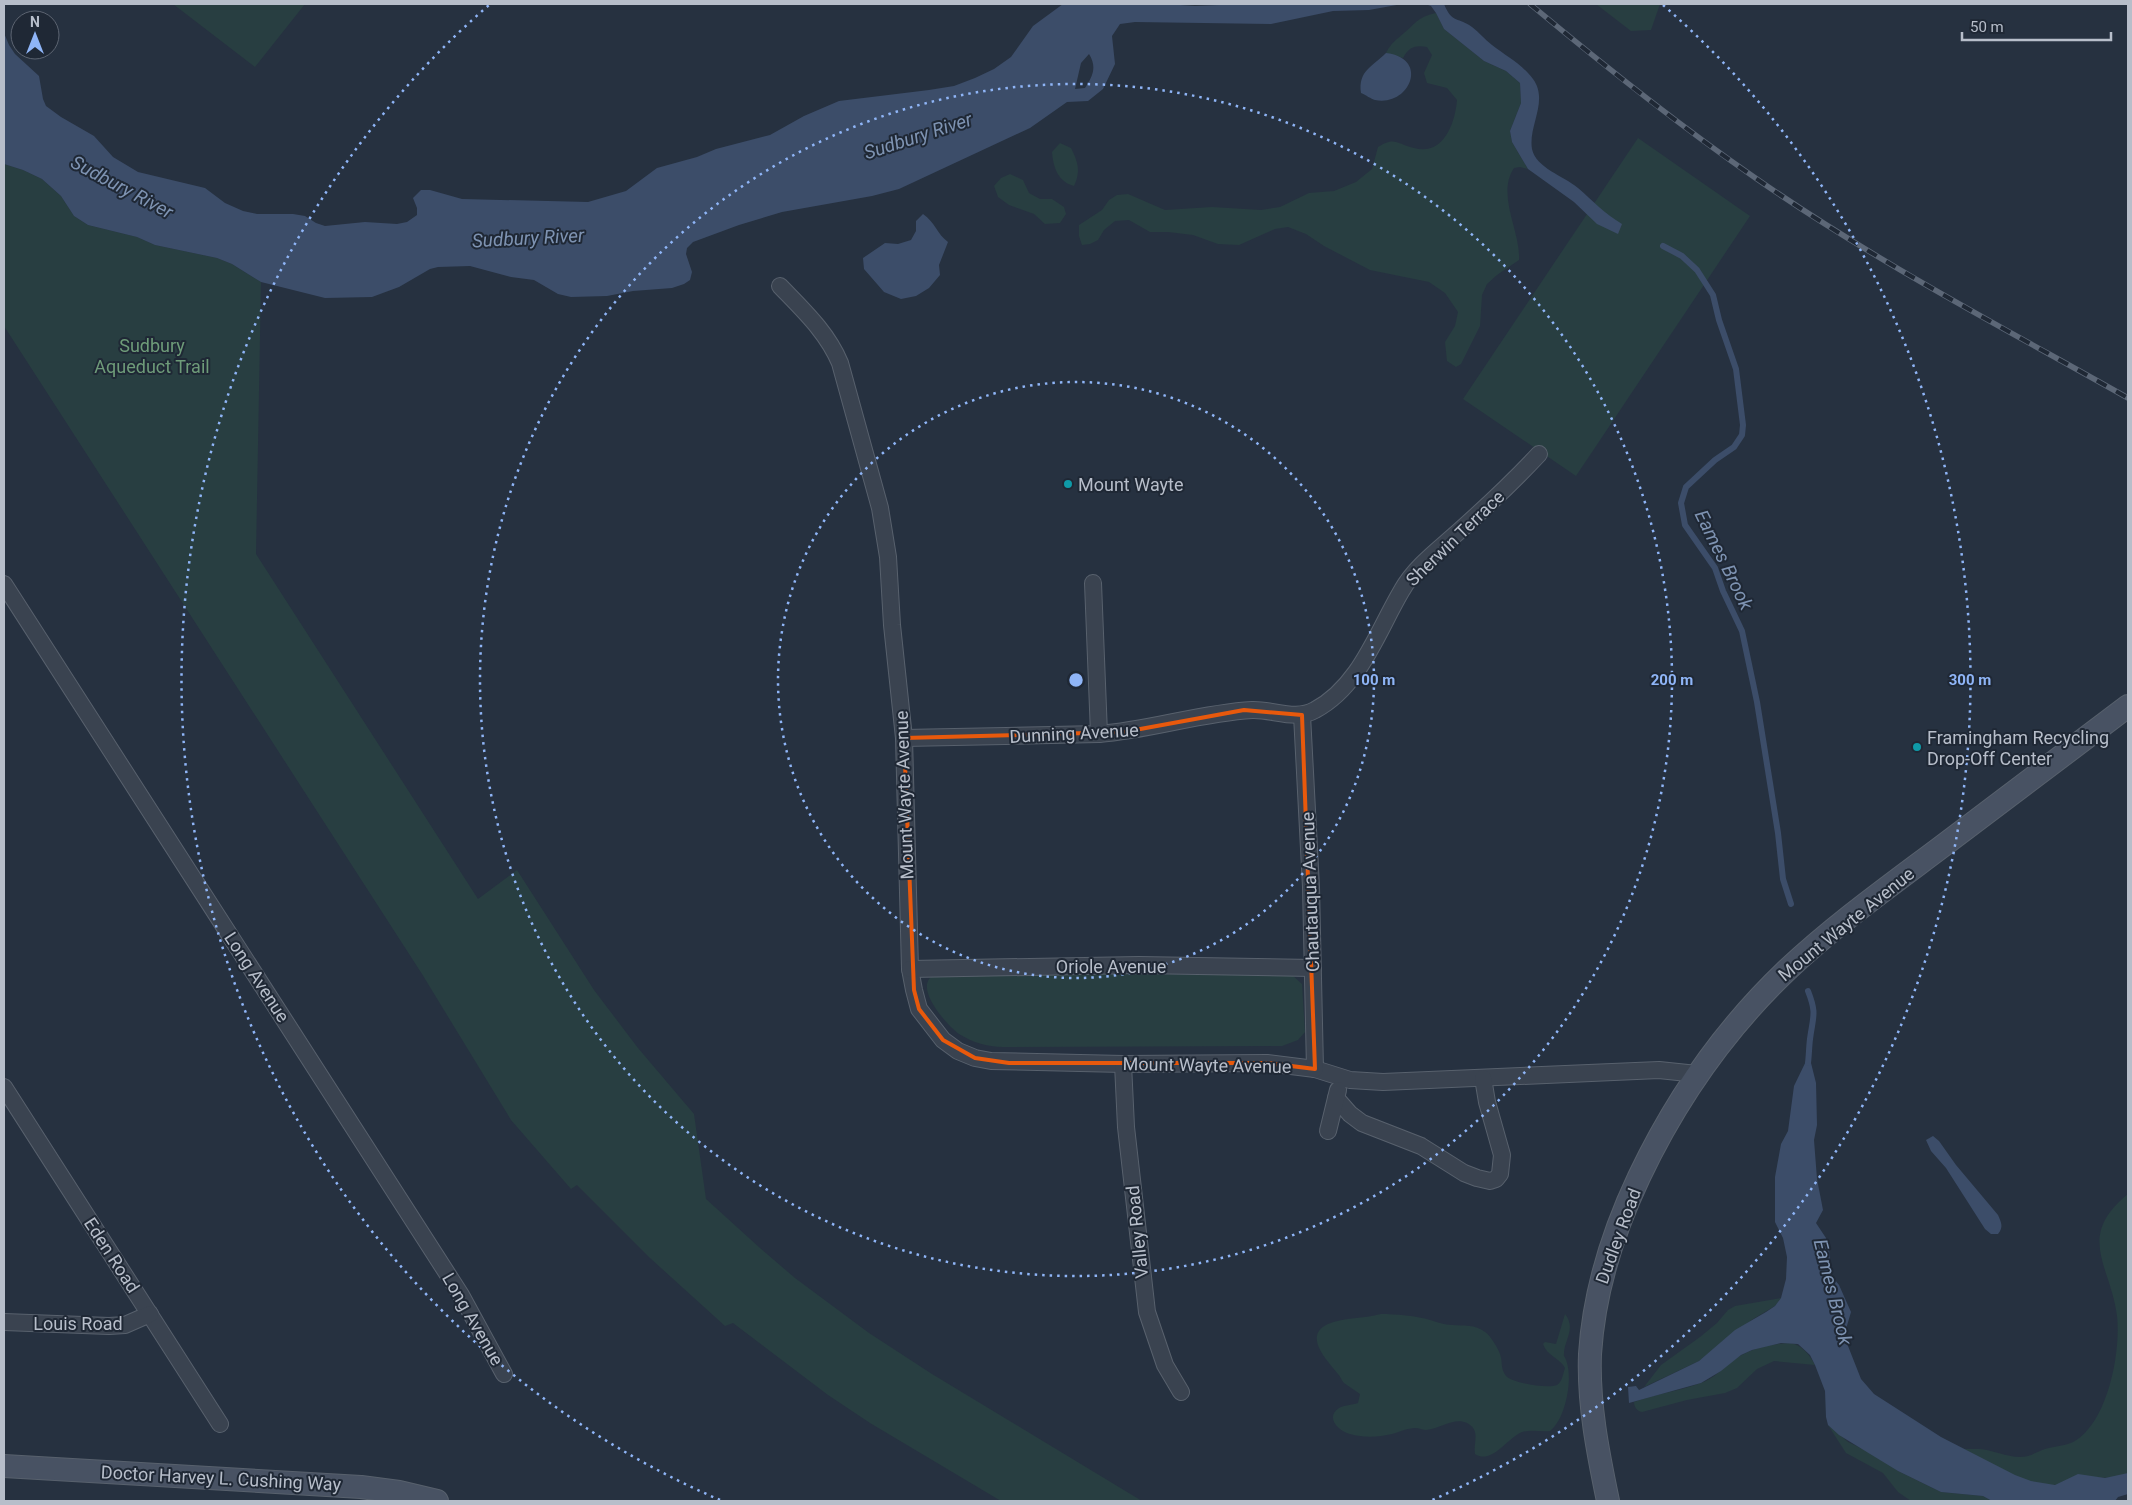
<svg xmlns="http://www.w3.org/2000/svg" width="2132" height="1505" font-family="Roboto,sans-serif">
<style>
.green{fill:#283e41}
.water{fill:#3c4d69;fill-rule:evenodd}
.lines{fill:none;stroke-linecap:round;stroke-linejoin:round}
.stream{stroke:#3c4d69;stroke-width:6}
.street-casing{stroke:#58616d;stroke-width:18}
.secondary-casing{stroke:#58616d;stroke-width:24}
.street{stroke:#3a4350;stroke-width:16}
.secondary{stroke:#485263;stroke-width:22}
.rail-casing{stroke:#5c6777;stroke-width:5.5}
.rail{stroke:#1f2835;stroke-width:4;stroke-dasharray:11;stroke-linecap:butt}
.marked{fill:none;stroke:#e8590c;stroke-width:4;stroke-linejoin:round}
.ring{fill:none;stroke:#8fb5f7;stroke-width:2.5;stroke-dasharray:2.5 5}
.culture-dot{fill:#0f9aa8;stroke:#1f2835;stroke-width:2}
.labels{text-anchor:middle;dominant-baseline:central;stroke-width:4;stroke-linejoin:round;paint-order:stroke}
.park-label{font-size:18px;fill:#6e9b79;stroke:#1f2835}
.poi-label{font-size:18px;fill:#b7beca;stroke:#1f2835;text-anchor:start}
.street-label{font-size:18px;fill:#b7beca;stroke:#1f2835}
.water-label{font-size:19px;font-style:italic;fill:#7e93b2;stroke:#1f2835}
.centre{fill:#8fb5f7;stroke:#1f2835;stroke-width:2.5}
.ring-label{font-size:15px;text-anchor:middle;font-weight:bold;fill:#8fb5f7;stroke:#1f2835;stroke-width:4;stroke-linejoin:round;paint-order:stroke}
</style>
<rect width="100%" height="100%" fill="#263140"/>
<g class="green">
<polygon points="173,4 305,4 255,67"/>
<polygon points="1596,4 1660,4 1651,30 1631,31"/>
<path d="M 1436,13 L 1444,29 L 1484,61 L 1506,71 L 1520,83 L 1521,103 L 1510,131 L 1512,142 L 1528,169 L 1520,167 L 1514,168 C 1496,195 1521,232 1519,260 L 1497,275 L 1487,284 L 1482,295 L 1480,326 L 1461,364 L 1456,367 L 1447,361 L 1445,342 L 1455,326 L 1458,312 L 1445,293 L 1429,282 L 1370,270 L 1324,246 L 1306,234 L 1288,227 L 1275,229 L 1239,245 L 1218,244 L 1193,235 L 1168,232 L 1150,232 L 1129,220 L 1115,221 L 1104,230 L 1098,240 L 1090,244 L 1082,245 L 1079,236 L 1079,225 L 1102,210 L 1109,200 L 1117,195 L 1128,194 L 1165,210 L 1212,207 L 1261,210 L 1280,207 L 1309,193 L 1334,191 L 1356,182 L 1372,169 L 1378,147 C 1395,136 1397,144 1414,148 C 1444,156 1455,123 1457,100 L 1447,88 L 1427,83 L 1424,73 L 1432,55 L 1427,47 C 1415,45 1409,47 1403,58 L 1386,53 C 1391,43 1396,40 1404,33 C 1417,22 1418,17 1436,13 Z"/>
<polygon points="1638,138 1750,216 1576,476 1463,399"/>
<path d="M 1060,143 L 1071,148 C 1078,162 1081,171 1074,186 C 1058,182 1053,167 1052,152 Z"/>
<polygon points="4,164 23,170 42,179 61,196 74,216 88,225 137,237 155,245 217,258 232,264 261,282 256,554 478,899 517,870 594,990 638,1048 694,1114 706,1199 760,1248 795,1278 869,1333 932,1374 1142,1501 1001,1501 870,1423 828,1395 733,1323 725,1326 650,1258 577,1185 571,1189 511,1120 422,974 4,326"/>
<polygon points="1010,174 1023,180 1029,193 1040,199 1052,199 1064,207 1066,214 1060,223 1045,224 1034,214 1009,205 998,197 994,186 1001,178"/>
<path d="M 944,973 L 1292,975 L 1302,984 L 1305,1032 L 1298,1040 L 1282,1046 L 1003,1047 C 987,1047 972,1042 959,1034 C 948,1026 917,992 930,978 C 933,975 940,975 944,973 Z"/>
<path d="M 2128,1194 L 2128,1473 C 2112,1480 2096,1477 2079,1478 C 2069,1478 2063,1485 2053,1485 C 2022,1485 1991,1463 1964,1449 C 1969,1449 1974,1449 1979,1449 C 1995,1450 2012,1460 2028,1456 C 2034,1454 2039,1451 2045,1449 C 2055,1446 2066,1446 2075,1441 C 2108,1421 2121,1352 2117,1316 C 2111,1266 2075,1237 2128,1194 Z"/>
<polygon points="1781,1298 1775,1306 1753,1319 1699,1361 1644,1387 1661,1365 1700,1337 1717,1323 1728,1310 1735,1306"/>
<path d="M 1381,1314 C 1394,1314 1418,1316 1430,1320 C 1437,1322 1445,1325 1452,1325 C 1464,1326 1475,1324 1485,1332 C 1490,1335 1498,1348 1500,1354 C 1503,1362 1500,1368 1506,1376 C 1512,1383 1548,1389 1557,1385 C 1562,1382 1563,1374 1565,1368 C 1560,1358 1547,1356 1543,1344 L 1545,1342 L 1556,1344 L 1565,1314 C 1577,1329 1563,1341 1564,1356 C 1575,1373 1566,1419 1550,1431 C 1541,1432 1531,1429 1522,1432 C 1507,1438 1492,1465 1475,1454 C 1473,1443 1481,1430 1467,1423 C 1454,1417 1440,1429 1426,1430 C 1423,1430 1419,1428 1415,1428 C 1408,1428 1399,1432 1392,1434 C 1379,1437 1364,1438 1350,1434 C 1338,1431 1325,1417 1339,1408 C 1344,1405 1352,1405 1358,1403 L 1360,1394 C 1355,1390 1349,1387 1344,1383 C 1341,1380 1341,1377 1338,1374 C 1328,1361 1302,1336 1328,1324 C 1345,1317 1363,1319 1381,1314 Z"/>
<path d="M 1790,1343 C 1802,1345 1809,1354 1815,1365 L 1774,1361 L 1757,1369 L 1737,1388 L 1725,1393 L 1687,1400 L 1642,1412 C 1637,1411 1634,1407 1634,1402 C 1656,1394 1679,1391 1701,1383 C 1713,1379 1722,1369 1732,1361 C 1749,1349 1769,1344 1790,1343 Z"/>
<polygon points="1828,1425 1848,1442 1875,1455 1898,1471 1941,1492 1983,1496 1992,1501 1911,1501 1898,1492 1883,1473 1846,1453"/>
</g>
<g class="water">
<path d="M 1063,4 L 1166,4 L 1195,6 L 1242,4 L 1402,4 L 1369,10 L 1333,11 L 1271,24 L 1135,22 L 1120,24 L 1112,36 L 1115,64 L 1103,89 L 1088,101 L 1067,102 L 1030,128 L 899,189 L 872,196 L 782,212 L 739,225 L 693,242 L 687,248 L 686,254 L 692,272 L 690,280 L 684,284 L 672,288 L 633,291 L 607,296 L 571,297 L 558,294 L 534,280 L 511,277 L 470,266 L 438,267 L 430,269 L 399,287 L 372,297 L 325,298 L 261,282 L 232,264 L 217,258 L 155,245 L 137,237 L 88,225 L 74,216 L 61,196 L 42,179 L 23,170 L 4,164 L 4,33 L 9,45 L 15,54 L 39,76 L 43,99 L 46,106 L 61,117 L 94,136 L 113,157 L 138,172 L 205,188 L 225,203 L 243,211 L 257,214 L 293,214 L 305,216 L 316,223 L 325,226 L 365,222 L 397,224 L 407,222 L 417,215 L 417,208 L 413,198 L 421,190 L 430,190 L 462,199 L 588,202 L 626,191 L 657,168 L 697,157 L 716,149 L 770,135 L 804,116 L 839,101 L 929,90 L 954,86 L 975,78 L 994,69 L 1011,57 L 1033,26 ZM 1089,54 C 1097,67 1093,76 1085,88 L 1075,89 L 1081,63 Z"/>
<path d="M 1425,4 L 1444,4 C 1452,24 1459,17 1472,27 C 1479,32 1485,40 1492,45 C 1506,56 1522,64 1533,79 C 1549,101 1528,126 1532,149 C 1536,168 1564,176 1578,188 C 1593,201 1605,214 1622,224 L 1618,234 L 1597,224 L 1574,202 L 1528,169 L 1512,142 L 1510,131 L 1521,103 L 1520,83 L 1506,71 L 1484,61 L 1444,29 L 1436,13 L 1431,6 Z"/>
<path d="M 1386,53 C 1430,58 1410,107 1375,100 C 1371,99 1366,95 1361,93 C 1358,71 1372,67 1386,53 Z"/>
<path d="M 923,214 C 935,222 937,234 948,242 L 939,265 L 940,275 L 929,288 L 916,296 L 901,299 L 884,292 L 864,269 L 863,258 L 885,243 L 898,244 L 911,240 L 916,231 L 916,221 Z"/>
<polygon points="1809,1055 1816,1083 1817,1125 1814,1140 1817,1179 1823,1210 1816,1223 1826,1238 1829,1249 1831,1275 1839,1285 1851,1312 1846,1329 1848,1346 1861,1379 1874,1394 1941,1437 2015,1475 2031,1481 2055,1485 2078,1474 2105,1478 2128,1473 2128,1494 2118,1497 2115,1501 1992,1501 1983,1496 1941,1492 1898,1471 1839,1435 1828,1425 1826,1417 1825,1391 1815,1365 1810,1355 1798,1344 1781,1343 1752,1350 1741,1355 1721,1371 1701,1383 1629,1403 1628,1387 1636,1386 1639,1390 1699,1361 1735,1330 1766,1312 1775,1306 1781,1298 1786,1279 1787,1257 1783,1238 1775,1222 1775,1177 1781,1144 1788,1131 1794,1086"/>
<path d="M 1933,1136 L 1939,1141 L 1956,1165 L 1998,1215 C 2001,1222 2004,1227 1998,1234 L 1991,1234 L 1985,1229 L 1946,1168 L 1931,1151 L 1926,1140 Z"/>
</g>
<g class="lines">
<g class="stream">
<polyline points="1663,246 1682,256 1697,270 1713,295 1719,320 1736,369 1743,425 1742,435 1734,447 1715,460 1686,487 1681,503 1685,525 1715,568 1723,591 1742,631 1757,702 1778,833 1783,879 1791,904"/>
<path d="M 1808,991 C 1817,1014 1813,1016 1810,1039 C 1809,1047 1809,1055 1808,1063"/>
</g>
<g class="street-casing">
<g id="street">
<path d="M 780,286 C 803,310 827,332 840,363 L 880,508 L 888,557 L 892,625 L 904,738 L 910,969 L 914,990 L 919,1009 L 943,1040 L 958,1051 L 975,1058 L 991,1061 L 1123,1064 L 1267,1063 L 1315,1069 L 1350,1080 L 1383,1082 L 1659,1070 L 1697,1074"/>
<polyline points="1093,583 1099,734"/>
<polyline points="4,584 461,1295 504,1374"/>
<polyline points="1302,715 1311,887 1315,1069"/>
<path d="M 904,738 L 1099,734 C 1151,730 1200,713 1252,710 C 1272,709 1296,721 1315,710 C 1360,686 1377,632 1402,590 C 1415,567 1438,550 1457,533 C 1485,508 1513,482 1539,454"/>
<polyline points="910,969 1139,965 1313,968"/>
<polyline points="1123,1064 1126,1127 1147,1312 1165,1365 1181,1392"/>
<polyline points="4,1087 220,1424"/>
<polyline points="1336,1098 1350,1114 1362,1123 1421,1146 1464,1173 1477,1178 1490,1181 1496,1179 1500,1174 1502,1155 1487,1102 1483,1078"/>
<polyline points="1328,1131 1338,1090"/>
<polyline points="4,1322 109,1326 125,1325 150,1314"/>
</g>
</g>
<g class="secondary-casing">
<g id="secondary">
<polyline points="4,1466 361,1487 399,1492 437,1501"/>
<path d="M 1608,1501 C 1598,1453 1588,1403 1590,1354 C 1594,1291 1612,1234 1639,1177 C 1676,1099 1725,1029 1787,970 C 1835,925 1888,887 1940,848 C 2003,801 2065,753 2128,706"/>
</g>
</g>
<use href="#street" class="street"/>
<use href="#secondary" class="secondary"/>
<g class="rail-casing">
<path id="rail" d="M 1530,4 C 1602,64 1676,123 1754,177 C 1873,260 2002,327 2128,398"/>
</g>
<use href="#rail" class="rail"/>
</g>
<path class="marked" d="M 1244,710 L 1302,715 L 1315,1069 L 1267,1063 L 1009,1063 L 975,1058 L 943,1040 L 919,1009 L 914,990 L 904,738 L 1124,732 Z"/>
<g class="ring">
<circle cx="1076" cy="680" r="298"/>
<circle cx="1076" cy="680" r="596"/>
<path d="M720 1500A894 894 0 0 1 489 5M1663 5A894 894 0 0 1 1432 1500"/>
</g>
<g class="culture-dot">
<circle cx="1068" cy="484" r="5"/>
<circle cx="1917" cy="747" r="5"/>
</g>
<g class="labels">
<g class="park-label">
<text x="152" y="345">Sudbury<tspan x="152" dy="21">Aqueduct Trail</tspan></text>
</g>
<g class="poi-label">
<text x="1078" y="484">Mount Wayte</text>
<text x="1927" y="737">Framingham Recycling<tspan x="1927" dy="21">Drop-Off Center</tspan></text>
</g>
<g class="street-label">
<text transform="translate(1455 538) rotate(-44)">Sherwin Terrace</text>
<text transform="translate(1074 733) rotate(-3)">Dunning Avenue</text>
<text transform="translate(904 795) rotate(-92)">Mount Wayte Avenue</text>
<text transform="translate(1310 892) rotate(-92)">Chautauqua Avenue</text>
<text transform="translate(1846 924) rotate(-39)">Mount Wayte Avenue</text>
<text x="1111" y="966">Oriole Avenue</text>
<text transform="translate(257 977) rotate(57)">Long Avenue</text>
<text transform="translate(1207 1065) rotate(1)">Mount Wayte Avenue</text>
<text transform="translate(1137 1232) rotate(-96)">Valley Road</text>
<text transform="translate(1618 1236) rotate(-70)">Dudley Road</text>
<text transform="translate(112 1255) rotate(57)">Eden Road</text>
<text transform="translate(473 1319) rotate(60)">Long Avenue</text>
<text x="78" y="1323">Louis Road</text>
<text transform="translate(221 1478) rotate(3)">Doctor Harvey L. Cushing Way</text>
</g>
<g class="water-label">
<text transform="translate(918 136) rotate(-18)">Sudbury River</text>
<text transform="translate(122 187) rotate(28)">Sudbury River</text>
<text transform="translate(528 238) rotate(-3)">Sudbury River</text>
<text transform="translate(1724 560) rotate(64)">Eames Brook</text>
<text transform="translate(1833 1292) rotate(76)">Eames Brook</text>
</g>
</g>
<circle cx="1076" cy="680" r="8" class="centre"/>
<g class="ring-label">
<text x="1374" y="685">100 m</text>
<text x="1672" y="685">200 m</text>
<text x="1970" y="685">300 m</text>
</g>
<rect width="2132" height="1505" fill="none" stroke="#b7beca" stroke-width="10"/>
<g transform="translate(35 35)"><circle r="24" fill="#1f2835" stroke="#5c6471"/>
<path d="M0-4L9 19L0 12L-9 19Z" fill="#8fb5f7"/>
<text y="-8" font-size="14" font-weight="bold" text-anchor="middle" fill="#b7beca">N</text>
</g>
<path d="M1962 32v8h149v-8" fill="none" stroke="#b7beca" stroke-width="2.5"/>
<text x="1970" y="32" font-size="15" fill="#b7beca" stroke="#1f2835" stroke-width="4" paint-order="stroke">50 m</text>
</svg>
